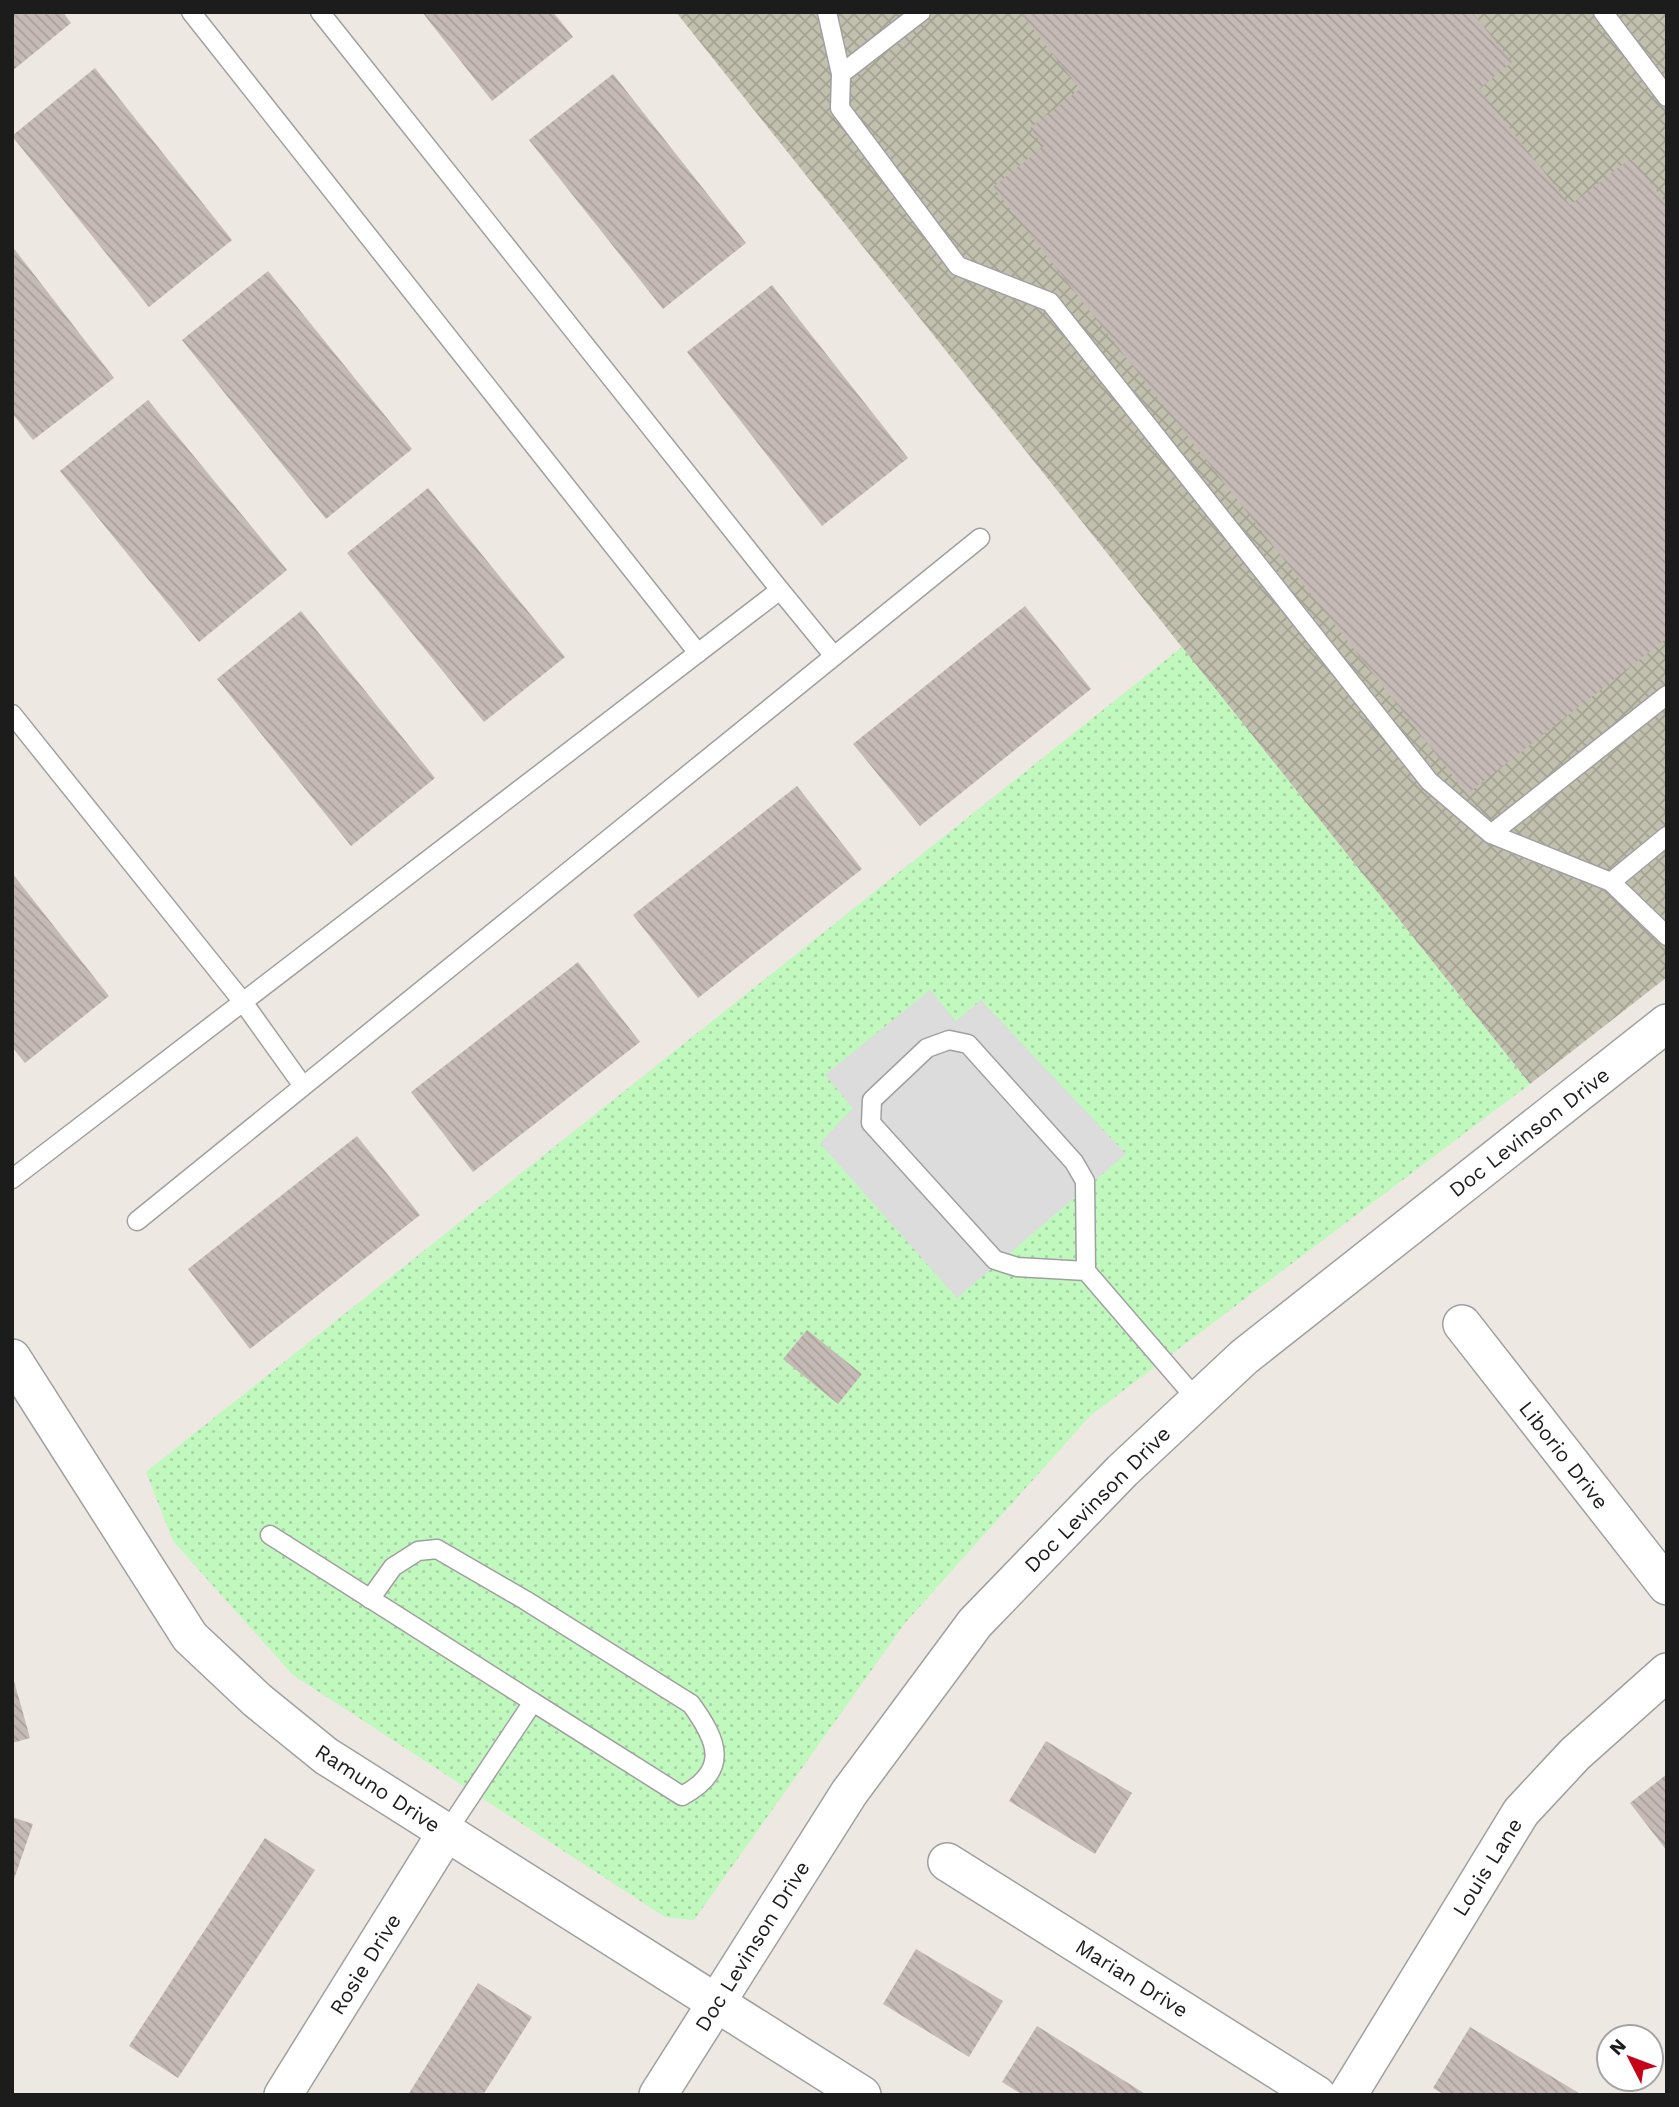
<svg xmlns="http://www.w3.org/2000/svg" width="1679" height="2107" font-family="'Work Sans',sans-serif">
<style>
.construction{fill:url(#construction-cross-hatch)}
.park{fill:url(#park-dots)}
.parking{fill:#dcdcdc}
.building{fill:url(#building-back-hatch)}
.lines{fill:none;stroke-linecap:round;stroke-linejoin:round}
.lane-casing{stroke:#a0a0a0;stroke-width:21}
.street-casing{stroke:#a0a0a0;stroke-width:40}
.lane{stroke:#fff;stroke-width:18}
.street{stroke:#fff;stroke-width:37}
.labels{text-anchor:middle;dominant-baseline:central;stroke-width:7;stroke-linejoin:round;paint-order:stroke}
.street-label{font-size:21px;fill:#1c1c1c;stroke:#fff}
</style>
<defs>
<pattern id="construction-cross-hatch" width="8" height="8" patternUnits="userSpaceOnUse" patternTransform="scale(1.75)"><rect width="8" height="8" fill="#c1bfad"/><path d="M0 0l8 8M0 8l8-8" fill="none" stroke="#a5a494"/></pattern>
<pattern id="park-dots" width="8" height="8" patternUnits="userSpaceOnUse" patternTransform="scale(1.75)"><rect width="8" height="8" fill="#c0f8be"/><path d="M2 2h.1M6 6h.1" fill="none" stroke="#a4d4a3" stroke-width="1.8" stroke-linecap="round"/></pattern>
<pattern id="building-back-hatch" width="6" height="6" patternUnits="userSpaceOnUse" patternTransform="scale(1.75)"><rect width="6" height="6" fill="#c5bab5"/><path d="M-1 5l2 2M0 0l6 6M5-1l2 2" fill="none" stroke="#a99f9b"/></pattern>
</defs>
<rect width="100%" height="100%" fill="#ede8e2"/>
<polygon class="construction" points="676,12 1667,12 1667,977 1530,1084"/>
<polygon class="park" points="1182,647 1530,1084 1091,1415 905,1623 694,1920 665,1917 293,1675 173,1541 146,1472"/>
<polygon class="parking" points="930,990 956,1021 981,1000 1126,1154 957,1298 820,1143 853,1108 825,1075"/>
<g class="building">
<polygon points="12,12 63,12 71,23 12,71"/>
<polygon points="422,12 553,12 573,37 492,101"/>
<polygon points="1020,12 1472,12 1512,62 1479,89 1570,205 1631,158 1667,204 1667,638 1467,794 993,187 1044,146 1030,128 1080,89"/>
<polygon points="95,68 232,240 149,307 12,136"/>
<polygon points="613,74 746,243 663,309 529,140"/>
<polygon points="12,246 114,378 33,440 12,413"/>
<polygon points="268,271 412,449 326,519 182,340"/>
<polygon points="772,285 908,458 822,526 687,352"/>
<polygon points="148,400 287,570 199,642 60,471"/>
<polygon points="428,488 565,657 484,722 347,553"/>
<polygon points="1025,606 1091,689 920,826 853,744"/>
<polygon points="301,611 435,778 351,846 217,679"/>
<polygon points="797,786 862,869 698,998 633,915"/>
<polygon points="12,873 109,996 25,1063 12,1047"/>
<polygon points="578,962 640,1042 473,1172 411,1092"/>
<polygon points="357,1136 420,1215 250,1349 188,1269"/>
<polygon points="807,1330 862,1374 838,1404 783,1359"/>
<polygon points="12,1674 30,1738 12,1743"/>
<polygon points="1046,1741 1132,1793 1095,1854 1009,1801"/>
<polygon points="1667,1774 1667,1851 1630,1803"/>
<polygon points="12,1817 33,1824 13,1882 12,1882"/>
<polygon points="265,1838 315,1870 178,2078 129,2046"/>
<polygon points="916,1949 1003,2001 969,2057 883,2004"/>
<polygon points="478,1983 532,2017 483,2095 408,2095"/>
<polygon points="1037,2026 1147,2095 1023,2095 1002,2082"/>
<polygon points="1470,2027 1582,2095 1445,2095 1433,2088"/>
</g>
<g class="lines">
<g class="lane-casing">
<g id="lane">
<polyline points="191,12 698,653"/>
<polyline points="320,12 780,590"/>
<polyline points="827,12 841,74"/>
<polyline points="921,12 841,74 840,108 958,266 1050,302 1429,781 1491,834 1667,695"/>
<polyline points="1603,12 1667,97"/>
<polyline points="12,714 243,1002 303,1086"/>
<polyline points="1491,834 1611,882 1667,936"/>
<polyline points="1611,882 1667,836"/>
<polyline points="12,1179 780,590 834,656"/>
<polyline points="137,1221 980,538"/>
<polyline points="1086,1271 1017,1267 995,1260 871,1123 872,1100 927,1048 949,1040 968,1044 1074,1162 1085,1181 1086,1271 1198,1401"/>
<polyline points="270,1535 533,1702 446,1833"/>
<path d="M 370,1599 L 393,1567 L 418,1551 L 437,1549 L 525,1600 L 691,1704 C 718,1741 730,1770 682,1796 L 533,1702"/>
</g>
</g>
<g class="street-casing">
<g id="street">
<polyline points="1462,1324 1667,1586"/>
<polyline points="12,1358 190,1637 257,1700 326,1756 862,2095"/>
<polyline points="947,1862 1317,2095"/>
<polyline points="283,2095 446,1833"/>
<polyline points="658,2095 849,1793 975,1623 1122,1471 1244,1357 1667,1023"/>
<polyline points="1348,2095 1521,1812 1575,1754 1667,1672"/>
</g>
</g>
<use href="#lane" class="lane"/>
<use href="#street" class="street"/>
</g>
<g class="labels">
<g class="street-label">
<text transform="translate(1529 1132) rotate(-38)">Doc Levinson Drive</text>
<text transform="translate(1564 1455) rotate(52)">Liborio Drive</text>
<text transform="translate(1097 1499) rotate(-45)">Doc Levinson Drive</text>
<text transform="translate(378 1788) rotate(33)">Ramuno Drive</text>
<text transform="translate(1487 1867) rotate(-58)">Louis Lane</text>
<text transform="translate(752 1946) rotate(-58)">Doc Levinson Drive</text>
<text transform="translate(365 1964) rotate(-58)">Rosie Drive</text>
<text transform="translate(1132 1978) rotate(32)">Marian Drive</text>
</g>
</g>
<rect width="1679" height="2107" fill="none" stroke="#1c1c1c" stroke-width="28"/>
<g transform="translate(1630 2058) rotate(312)"><circle r="33" fill="#ffffff" stroke="#a4a4a4" stroke-width="2"/>
<path d="M0-5L12 26L0 18L-12 26Z" fill="#c50319"/>
<text y="-10" font-size="19" font-weight="bold" text-anchor="middle" fill="#1c1c1c">N</text>
</g>
</svg>
